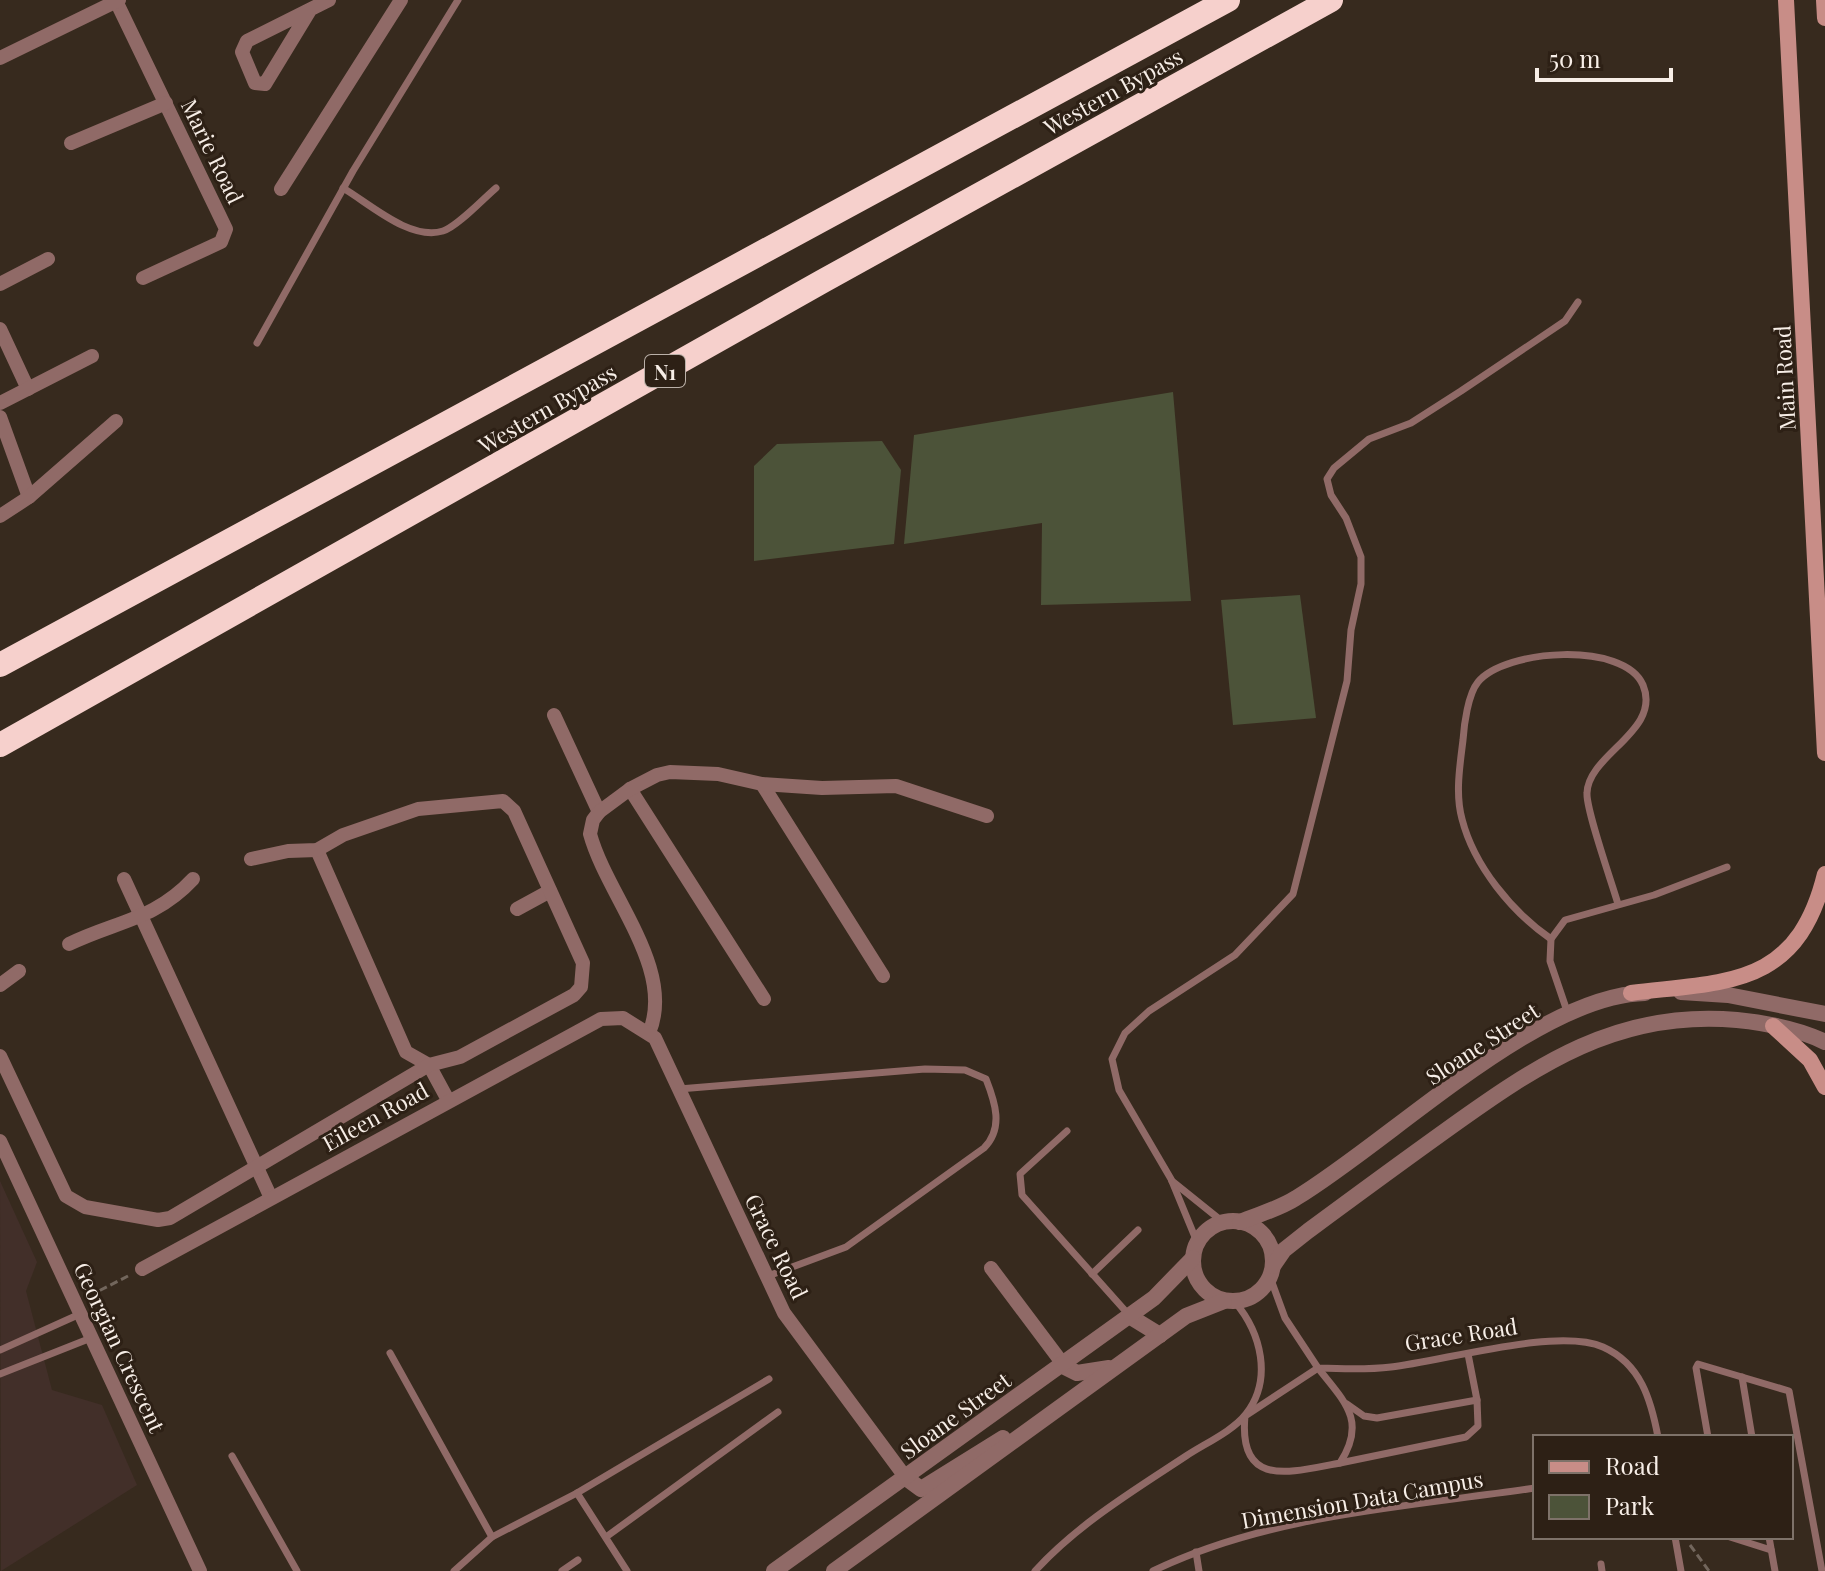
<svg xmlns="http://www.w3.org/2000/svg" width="1825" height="1571" font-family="'Playfair Display',serif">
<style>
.commercial{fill:#422f29}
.green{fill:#4c5339}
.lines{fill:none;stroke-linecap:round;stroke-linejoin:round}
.path{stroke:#72665c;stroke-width:3;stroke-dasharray:8 4;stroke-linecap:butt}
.service{stroke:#906a67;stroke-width:7}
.minor{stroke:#906a67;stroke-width:14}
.tertiary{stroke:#906a67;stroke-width:16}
.secondary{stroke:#c88d87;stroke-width:16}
.motorway{stroke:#f6d0cc;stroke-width:24}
.labels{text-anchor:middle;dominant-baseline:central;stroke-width:6;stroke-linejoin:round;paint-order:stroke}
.shield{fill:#2d2015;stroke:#bab0a8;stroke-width:2}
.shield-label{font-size:20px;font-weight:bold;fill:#f7eee7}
.street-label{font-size:22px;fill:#f7eee7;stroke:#2d2015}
</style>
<rect width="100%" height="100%" fill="#372a1e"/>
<polygon class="commercial" points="0,1181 37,1262 26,1291 52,1390 102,1405 137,1485 1,1571"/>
<g class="green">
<polygon points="1173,392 1191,601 1041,605 1042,523 904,544 914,435"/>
<polygon points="882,441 901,470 894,544 754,561 754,466 777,444"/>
<polygon points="1300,595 1316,718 1233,725 1221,600"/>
</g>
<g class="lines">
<g class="path">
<polyline points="89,1296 128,1276"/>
<polyline points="1690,1545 1709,1571"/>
</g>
<g class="service">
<path d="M 343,188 C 370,204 410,241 443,231 C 457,227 484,198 496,188"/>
<polyline points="257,343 353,171 458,0"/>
<path d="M 1551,939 C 1512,912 1474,866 1462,819 C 1455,794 1460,765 1463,740 C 1464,725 1468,694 1478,682 C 1505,649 1624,641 1643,685 C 1662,731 1588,754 1587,793 C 1586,810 1612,883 1618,904"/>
<polyline points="1568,1014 1550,961 1551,939 1565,920 1654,895 1727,867"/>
<path d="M 679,1089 L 925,1069 L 965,1070 L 986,1079 C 995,1102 1004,1128 984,1148 L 846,1247 L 768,1276"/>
<polyline points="1067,1131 1020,1174 1022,1195 1129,1315"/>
<polyline points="1172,1181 1223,1222"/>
<polyline points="1197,1242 1171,1179 1119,1090 1112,1059 1125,1033 1149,1011 1235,955 1293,894 1347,681 1351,630 1361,584 1361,557 1346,518 1331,495 1327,479 1334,468 1369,439 1411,423 1461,391 1565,321 1578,302"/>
<polyline points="1092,1274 1138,1230"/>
<path d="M 1270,1277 L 1285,1318 L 1318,1368 C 1342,1369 1367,1370 1391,1367 C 1444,1361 1557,1327 1603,1347 C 1641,1364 1651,1400 1658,1437"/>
<polyline points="0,1350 80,1314"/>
<polyline points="390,1353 492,1537"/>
<polyline points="1468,1354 1477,1400"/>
<path d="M 1318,1368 C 1345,1402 1367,1421 1340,1463 C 1291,1472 1238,1489 1245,1416 Z"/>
<polyline points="0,1374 91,1338"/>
<polyline points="1742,1377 1752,1437"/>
<polyline points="1708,1437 1696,1368 1698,1364 1789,1391 1822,1571"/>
<polyline points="232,1456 297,1571"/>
<polyline points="1340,1463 1466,1437 1478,1426 1477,1400 1377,1418 1364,1416 1347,1404"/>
<polyline points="577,1493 627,1571"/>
<polyline points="606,1537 778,1412"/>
<polyline points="1675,1537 1681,1571"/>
<polyline points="1730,1537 1771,1550"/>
<polyline points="1769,1537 1775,1571"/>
<polyline points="1196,1552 1199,1571"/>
<polyline points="1601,1564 1602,1571"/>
<polyline points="454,1571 492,1537 577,1493 769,1379"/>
<polyline points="562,1571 578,1560"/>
<path d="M 1035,1571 C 1078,1524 1133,1491 1186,1456 C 1204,1444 1233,1431 1246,1414 C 1273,1379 1261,1333 1235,1302"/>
<path d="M 1153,1571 C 1270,1514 1408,1507 1535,1488"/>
</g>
<g class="minor">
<polyline points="116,1 226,229 221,242 143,278"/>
<polyline points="310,10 265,84 255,83 242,52 247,41 329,0"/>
<polyline points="0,58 119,0"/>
<polyline points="71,143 166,103"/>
<polyline points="281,189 401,0"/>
<polyline points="0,284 48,259"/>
<polyline points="0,329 28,389"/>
<polyline points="0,403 92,356"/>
<polyline points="0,417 29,497"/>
<polyline points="0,516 29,497 116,421"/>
<polyline points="554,715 599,812"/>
<polyline points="762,784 883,976"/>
<polyline points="630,789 764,999"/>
<polyline points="317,850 406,1052 429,1065 448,1100"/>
<polyline points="124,879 271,1198"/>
<polyline points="517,909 550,891"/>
<path d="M 69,944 C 116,921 155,920 193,879"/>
<polyline points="0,985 19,971"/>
<path d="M 649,1033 C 676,969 607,896 590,834 L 593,820 L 599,812 L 630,789 L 657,775 L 670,772 L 718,774 L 762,784 L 822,788 L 896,786 L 987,816"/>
<polyline points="0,1056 66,1196 85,1207 158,1220 170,1218 429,1065 460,1057 574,995 581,987 583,963 514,811 503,801 418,809 343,835 317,850 288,851 251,859"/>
<polyline points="0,1141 200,1571"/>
<polyline points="991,1268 1063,1364"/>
<polyline points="142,1269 601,1019 623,1018 655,1038 784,1313 906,1478"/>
</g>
<g class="tertiary">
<polyline points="1681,992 1728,995 1825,1014"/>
<circle cx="1233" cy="1261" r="40"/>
<path d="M 1240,1222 C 1259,1214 1279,1209 1296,1198 C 1389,1142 1538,995 1645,993"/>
<path d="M 1273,1266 L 1284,1250 L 1308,1231 C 1354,1197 1399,1164 1445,1131 C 1537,1065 1618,1009 1737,1020 C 1766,1023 1799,1029 1825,1042"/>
<polyline points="1129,1316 1160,1335"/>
<polyline points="1061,1365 1077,1373 1109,1368"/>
<polyline points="906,1478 921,1489 1003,1438"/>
<polyline points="774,1571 1154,1298 1193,1258"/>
<polyline points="834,1571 1186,1316 1224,1301"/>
</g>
<g class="secondary">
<polyline points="1786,0 1825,753"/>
<polyline points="1824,0 1825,18"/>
<path d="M 1631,993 C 1727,981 1797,988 1825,874"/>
<polyline points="1773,1026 1810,1060 1825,1087"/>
</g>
<g class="motorway">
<polyline points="0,665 1228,0"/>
<polyline points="0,745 823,281 1331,0"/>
</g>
</g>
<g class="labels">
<rect class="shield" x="645" y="355" width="40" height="32" rx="6"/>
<g class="shield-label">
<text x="665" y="371">N1</text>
</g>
<g class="street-label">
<text transform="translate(1113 91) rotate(-29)">Western Bypass</text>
<text transform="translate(213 151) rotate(64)">Marie Road</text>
<text transform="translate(1784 378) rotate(-93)">Main Road</text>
<text transform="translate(547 408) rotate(-30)">Western Bypass</text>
<text transform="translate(1482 1043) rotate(-33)">Sloane Street</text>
<text transform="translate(375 1116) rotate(-29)">Eileen Road</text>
<text transform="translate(777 1246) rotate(64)">Grace Road</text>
<text transform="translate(1461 1334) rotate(-9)">Grace Road</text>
<text transform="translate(120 1347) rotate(65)">Georgian Crescent</text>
<text transform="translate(955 1415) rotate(-36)">Sloane Street</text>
<text transform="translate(1362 1499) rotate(-10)">Dimension Data Campus</text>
</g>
</g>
<rect x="1533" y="1435" width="260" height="104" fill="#2d2015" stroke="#7e7269" stroke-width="2"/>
<rect x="1549" y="1461" width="40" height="12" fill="#c88d87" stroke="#7e7269" stroke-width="2"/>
<text x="1605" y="1475" font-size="24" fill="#f7eee7">Road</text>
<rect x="1549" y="1495" width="40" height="24" fill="#4c5339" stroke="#7e7269" stroke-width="2"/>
<text x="1605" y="1515" font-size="24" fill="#f7eee7">Park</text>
<path d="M1537 68v12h134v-12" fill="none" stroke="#f7eee7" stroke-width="4"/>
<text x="1549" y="68" font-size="24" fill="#f7eee7" stroke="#2d2015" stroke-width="6" paint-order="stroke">50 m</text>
</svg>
